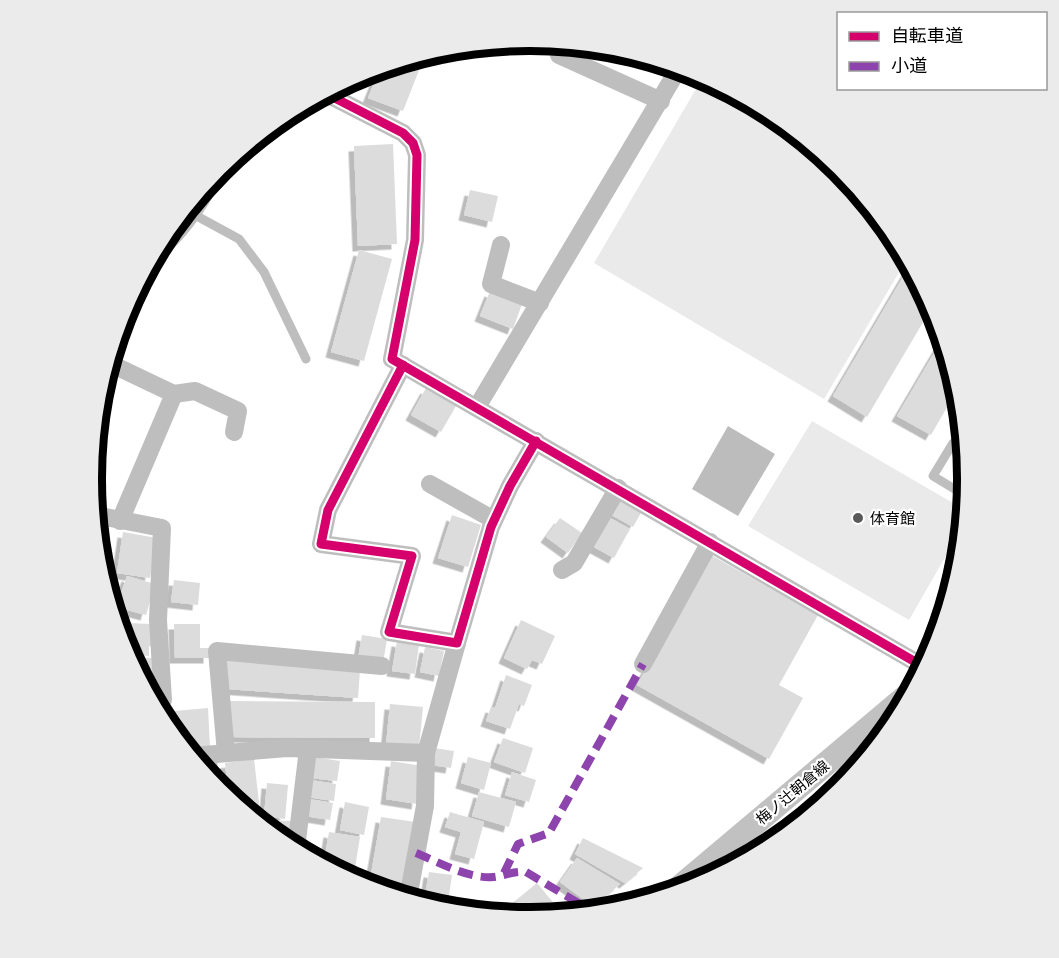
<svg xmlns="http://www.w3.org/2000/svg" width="1059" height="958" font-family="Commissioner,'Noto Sans JP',sans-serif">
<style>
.green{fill:#eaeaea}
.water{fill:#bcbcbc}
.building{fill:#dcdcdc;filter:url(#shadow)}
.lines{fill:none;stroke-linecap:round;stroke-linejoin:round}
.service{stroke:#bebebe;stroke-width:9}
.minor{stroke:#bebebe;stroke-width:18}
.secondary{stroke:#c1c1c1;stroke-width:24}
.quiet{stroke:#8e44ad;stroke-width:8;stroke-dasharray:15 8;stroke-linecap:butt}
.cycleway-casing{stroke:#fff;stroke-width:13}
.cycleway{stroke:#d6006c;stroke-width:9}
.poi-dot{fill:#595959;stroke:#fff;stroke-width:2}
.labels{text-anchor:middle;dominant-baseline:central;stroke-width:4.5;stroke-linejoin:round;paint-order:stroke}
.poi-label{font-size:15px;fill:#000;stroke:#fff;text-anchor:start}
.street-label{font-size:15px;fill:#000;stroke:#fff}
.rim{fill:none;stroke:#000;stroke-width:8}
</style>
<defs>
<filter id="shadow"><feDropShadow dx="-5.5" dy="5.5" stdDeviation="0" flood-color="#0004"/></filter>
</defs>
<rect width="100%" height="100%" fill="#fff"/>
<g class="green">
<path d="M 703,77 C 726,89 750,100 772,114 C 822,145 879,208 907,259 L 824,399 L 594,263 Z"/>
<polygon points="812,421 965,510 963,526 909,620 748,526"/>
</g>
<polygon class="water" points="728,426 775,454 738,516 692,489"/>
<g class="building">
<polygon points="425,55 403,111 368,98 380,68"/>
<polygon points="393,144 397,244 358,246 354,146"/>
<polygon points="470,190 498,196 492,222 464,215"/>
<polygon points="359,250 392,259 364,361 331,352"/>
<polygon points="910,265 932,307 867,417 833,396"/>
<polygon points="490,291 522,304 513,329 480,316"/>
<polygon points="943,338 958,388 931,435 897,416"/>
<polygon points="426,388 456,406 441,432 411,415"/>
<polygon points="619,498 642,511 633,527 610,514"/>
<polygon points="452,515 481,525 468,567 438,558"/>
<polygon points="560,518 582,533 568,553 546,537"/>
<polygon points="610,518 630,529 614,558 594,547"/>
<polygon points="95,523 109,526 105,547 98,546"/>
<polygon points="123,532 157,538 150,578 117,573"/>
<polygon points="98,548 106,549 104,566 100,565"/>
<polygon points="711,555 818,615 779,685 803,698 769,759 637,685"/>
<polygon points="127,576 155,584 146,615 116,607"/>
<polygon points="174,580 200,583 198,605 171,602"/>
<polygon points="521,620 555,636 542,664 532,660 527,669 504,658"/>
<polygon points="128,623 151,624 152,647 149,646 149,656 129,655"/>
<polygon points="174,624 200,624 200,648 209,648 209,658 175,658"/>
<polygon points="362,635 387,639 383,663 358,659"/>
<polygon points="397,641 419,644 415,674 392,671"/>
<polygon points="425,647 444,651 439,676 420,672"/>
<polygon points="130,657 152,658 153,686 145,685"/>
<polygon points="225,658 360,670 358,698 225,689"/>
<polygon points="506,675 532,685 524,706 519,704 510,729 486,721 491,707 495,708"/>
<polygon points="230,701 375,702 375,738 230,737"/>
<polygon points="390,704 423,707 419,748 386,745"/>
<polygon points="208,708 210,748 187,749 177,737 175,711"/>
<polygon points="503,738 533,748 525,773 494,762"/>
<polygon points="434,748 454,751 451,768 431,765"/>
<polygon points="314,757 340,761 337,781 310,778"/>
<polygon points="468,757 491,763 484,790 461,783"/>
<polygon points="254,759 260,811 248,813 229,797 225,763"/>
<polygon points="391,761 422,766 417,804 386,799"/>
<polygon points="512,772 536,780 529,802 505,795"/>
<polygon points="310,780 336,784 334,801 307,797"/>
<polygon points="267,783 288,785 285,819 264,816"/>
<polygon points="479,792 516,802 509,827 472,816"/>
<polygon points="308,799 333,803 330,820 305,816"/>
<polygon points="345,802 369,807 364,835 340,830"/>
<polygon points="450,812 484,822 474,859 455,854 461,832 445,827"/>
<polygon points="381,817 416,822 404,897 369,886"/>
<polygon points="257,820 291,821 290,846 286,843"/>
<polygon points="329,832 360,837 355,868 324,862"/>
<polygon points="583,838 643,868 625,883 575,854"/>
<polygon points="577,858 620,884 594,907 560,882"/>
<polygon points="429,872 452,875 447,909 424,903"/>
<polygon points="537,883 556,906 543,916 499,914"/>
<polygon points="563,905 570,914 551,915"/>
</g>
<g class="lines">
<g class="service">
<polyline points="193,214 239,239 264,272 306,359"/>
<polyline points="965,450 953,443 933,476 966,496"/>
</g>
<g class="minor">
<polyline points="564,44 559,55 661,101"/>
<polyline points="325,93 403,133 413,143 417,155 415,240 392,359 924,667"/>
<polyline points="501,245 491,284 540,303"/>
<path d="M 155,253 C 179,234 194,211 210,185 L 208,183"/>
<polyline points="109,363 174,394 120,521"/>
<polyline points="403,365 328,510 321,544 412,556 389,632 457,643 491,527 510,486 536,441"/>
<polyline points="174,394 195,391 238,411 234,432"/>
<polyline points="477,407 679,68"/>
<polyline points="430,484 494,520"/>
<polyline points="95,515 162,528 158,620 163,700 153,700"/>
<polyline points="562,570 574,563 618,488"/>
<polyline points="643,664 710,542"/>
<polyline points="226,753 217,651 382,666"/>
<polyline points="208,755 209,776"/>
<polyline points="193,756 287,748 426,753"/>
<polyline points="296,849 308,749"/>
<polyline points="408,898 425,806 426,753 457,643"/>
</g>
<polyline class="secondary" points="675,891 910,693"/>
<g class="quiet">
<path d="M 416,853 C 439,862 468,879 493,877 C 504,876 513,871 526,872 L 592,911"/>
<polyline points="504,873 518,844 549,833 643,664"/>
</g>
<g class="cycleway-casing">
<g id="cycleway">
<polyline points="325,93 403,133 413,143 417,155 415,240 392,359 924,667"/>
<polyline points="403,365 328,510 321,544 412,556 389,632 457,643 491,527 510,486 536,441"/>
</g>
</g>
<use href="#cycleway" class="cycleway"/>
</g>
<circle class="poi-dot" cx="858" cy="518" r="6"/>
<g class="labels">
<g class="poi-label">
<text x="870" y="518">体育館</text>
</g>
<g class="street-label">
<text transform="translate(792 792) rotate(-40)">梅ノ辻朝倉線</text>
</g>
</g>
<path d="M0 0H1059V958H0ZM529 51H530A427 427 0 0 1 957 478V480A427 427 0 0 1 530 907H529A427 427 0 0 1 102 480V478A427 427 0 0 1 529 51Z" fill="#ebebeb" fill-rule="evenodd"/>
<path class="rim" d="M529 51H530A427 427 0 0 1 957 478V480A427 427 0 0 1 530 907H529A427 427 0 0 1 102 480V478A427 427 0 0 1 529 51Z"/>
<rect x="837" y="12" width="210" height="78" fill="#ffffff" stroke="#999999" stroke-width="1.5"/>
<rect x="849" y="32" width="30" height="9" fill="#d6006c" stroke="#999999" stroke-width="1.5"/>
<text x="891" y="42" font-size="18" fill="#000000">自転車道</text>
<rect x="849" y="62" width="30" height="9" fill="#8e44ad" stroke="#999999" stroke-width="1.5"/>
<text x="891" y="72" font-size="18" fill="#000000">小道</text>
</svg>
